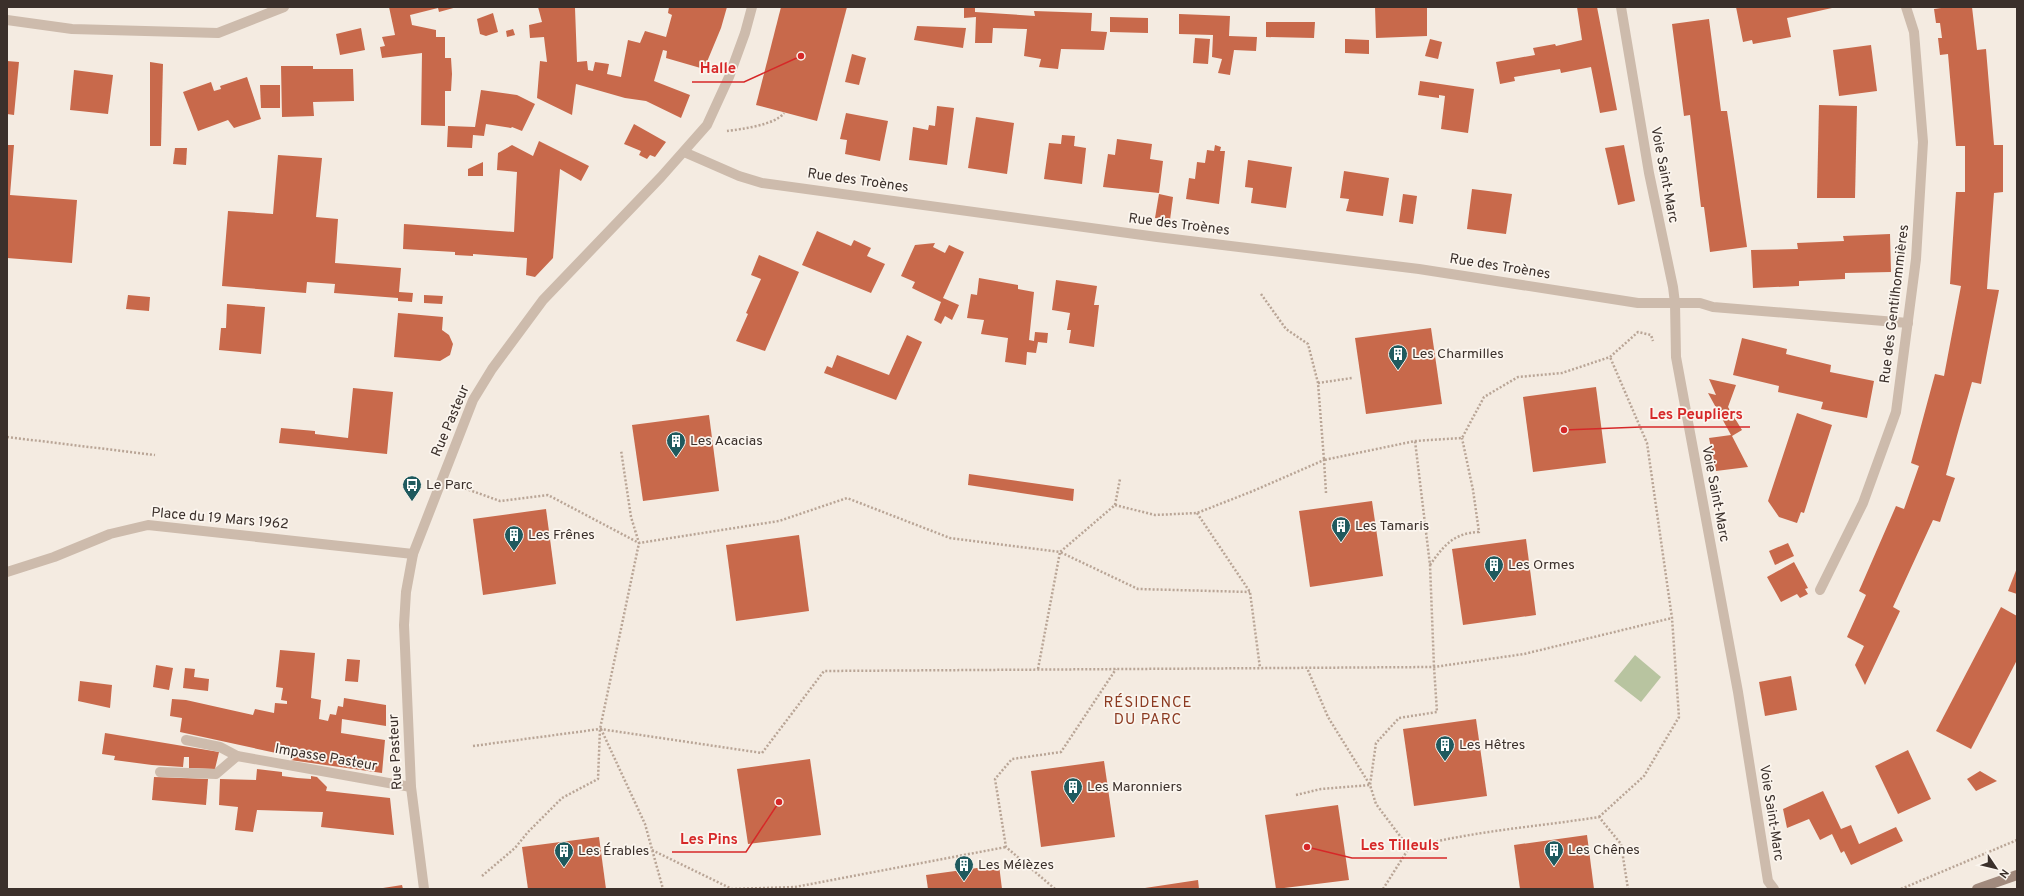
<svg xmlns="http://www.w3.org/2000/svg" width="2024" height="896" font-family="Overpass,sans-serif">
<style>
.green{fill:#b8c4a0}
.building{fill:#c8694b}
.lines{fill:none;stroke-linecap:round;stroke-linejoin:round}
.path{stroke:#b9a596;stroke-width:2.5;stroke-dasharray:2 2;stroke-linecap:butt}
.minor{stroke:#cdbbac;stroke-width:10}
.secondary{stroke:#a18a7d;stroke-width:10}
.labels{text-anchor:middle;dominant-baseline:central;stroke-width:3.5;stroke-linejoin:round;paint-order:stroke}
.street-label{font-size:14px;fill:#3b302b;stroke:#fbf5ee}
.poi-label{font-size:14px;fill:#3b302b;stroke:#fbf5ee;text-anchor:start}
.neighbourhood-label{font-size:15px;letter-spacing:1px;fill:#8c3b22;stroke:#fbf5ee}
.leader{fill:none;stroke:#d62828;stroke-width:1.5}
.callout-dot{fill:#d62828;stroke:#fbf5ee;stroke-width:1.5}
.callout-label{font-size:15px;text-anchor:middle;font-weight:bold;fill:#d62828;stroke:#fbf5ee;stroke-width:3.5;stroke-linejoin:round;paint-order:stroke}
</style>
<rect width="100%" height="100%" fill="#f4ebe1"/>
<polygon class="green" points="1635,655 1661,677 1641,702 1614,681"/>
<g class="building">
<polygon points="389,7 457,7 439,12 438,8 410,15 412,25 436,30 436,37 445,37 445,58 451,58 452,74 451,91 445,91 445,126 421,125 422,53 382,58 380,47 385,46 382,37 395,35"/>
<polygon points="538,7 578,7 575,8 577,62 587,61 588,70 593,71 595,62 609,64 607,74 621,77 628,40 640,43 645,31 666,37 672,15 668,13 669,7 727,7 721,28 704,69 666,58 667,51 663,50 654,81 690,95 681,118 646,101 625,98 576,84 572,115 537,98 540,61 547,62 544,37 530,38 529,25 542,22"/>
<polygon points="781,7 847,7 817,121 756,105"/>
<polygon points="964,7 975,7 975,12 1035,16 1034,11 1092,13 1091,31 1107,32 1104,50 1061,49 1058,69 1039,67 1041,59 1024,56 1027,29 993,28 992,43 975,43 976,17 964,18"/>
<polygon points="1375,7 1427,7 1427,36 1376,38"/>
<polygon points="1577,7 1597,7 1617,110 1600,113 1591,67 1561,73 1560,69 1514,77 1515,81 1500,84 1496,62 1535,55 1533,48 1555,44 1556,46 1582,40"/>
<polygon points="1736,7 1832,7 1832,8 1787,18 1791,37 1753,44 1752,40 1743,42"/>
<polygon points="1948,7 1972,7 1977,50 1986,49 1994,145 2003,145 2003,192 1994,193 1987,289 1999,290 1981,384 1972,382 1946,475 1955,478 1940,522 1933,520 1893,607 1900,611 1865,685 1855,665 1864,646 1847,637 1866,595 1859,591 1896,506 1904,509 1919,466 1911,463 1935,374 1944,376 1961,286 1950,284 1956,192 1965,192 1965,146 1956,146 1948,54 1940,55 1938,38 1942,38 1940,23 1936,23 1934,9"/>
<polygon points="493,13 498,32 486,36 480,34 477,19"/>
<polygon points="1179,14 1230,16 1229,36 1257,37 1256,51 1234,50 1230,75 1218,73 1222,59 1212,57 1213,35 1179,34"/>
<polygon points="1110,17 1148,18 1148,33 1110,32"/>
<polygon points="1709,19 1721,111 1727,111 1747,247 1710,252 1704,207 1701,207 1690,115 1684,116 1672,24"/>
<polygon points="1266,22 1315,22 1314,38 1266,37"/>
<polygon points="917,26 966,28 963,48 914,40"/>
<polygon points="361,28 365,50 340,55 336,34"/>
<polygon points="513,29 515,35 507,37 506,31"/>
<polygon points="1195,38 1210,39 1208,64 1193,63"/>
<polygon points="1345,39 1369,40 1369,54 1345,53"/>
<polygon points="1430,39 1442,42 1438,59 1425,56"/>
<polygon points="1871,45 1877,91 1839,96 1833,50"/>
<polygon points="852,54 866,58 859,85 845,82"/>
<polygon points="7,61 19,62 14,115 7,114"/>
<polygon points="150,62 163,64 161,146 150,146"/>
<polygon points="281,66 313,66 313,69 353,69 354,101 313,102 314,116 282,117"/>
<polygon points="74,70 113,75 108,114 70,110"/>
<polygon points="247,77 261,119 234,128 228,120 198,131 183,92 211,82 214,91 221,89 220,86"/>
<polygon points="1420,81 1474,89 1468,133 1441,129 1445,96 1439,95 1439,98 1418,95"/>
<polygon points="260,85 280,85 280,108 261,108"/>
<polygon points="481,90 517,95 535,104 522,131 512,127 511,128 486,124 484,136 473,135 472,148 447,147 448,126 475,127"/>
<polygon points="1819,105 1857,106 1855,198 1817,198"/>
<polygon points="937,106 954,108 947,165 909,160 913,127 928,130 929,125 935,126"/>
<polygon points="846,113 888,121 880,161 845,154 847,140 840,139"/>
<polygon points="976,117 1014,123 1007,174 968,168"/>
<polygon points="634,124 666,142 655,157 650,155 647,159 639,155 641,151 624,144"/>
<polygon points="1062,135 1075,136 1074,146 1086,148 1082,184 1044,179 1049,143 1061,144"/>
<polygon points="1117,139 1152,144 1150,159 1163,161 1159,193 1103,187 1108,154 1115,155"/>
<polygon points="539,141 589,166 581,181 560,169 553,258 535,277 526,275 527,258 473,254 473,256 455,255 455,252 403,249 404,224 514,232 517,172 497,170 498,153 512,145 533,156"/>
<polygon points="7,145 14,145 10,195 77,200 72,263 7,258"/>
<polygon points="1215,145 1221,147 1220,151 1225,151 1219,204 1186,199 1189,178 1195,179 1197,162 1205,163 1207,150 1214,151"/>
<polygon points="1624,145 1635,201 1618,205 1605,148"/>
<polygon points="175,148 187,148 186,165 173,164"/>
<polygon points="278,155 322,158 316,217 338,219 335,263 401,268 399,292 413,293 412,302 398,301 398,298 334,293 335,284 307,282 306,293 222,286 228,211 273,214"/>
<polygon points="1248,160 1292,167 1286,208 1251,203 1253,188 1245,187"/>
<polygon points="483,162 483,176 468,176 468,169"/>
<polygon points="1344,171 1389,178 1383,216 1346,211 1349,199 1340,198"/>
<polygon points="1472,189 1512,194 1506,234 1467,229"/>
<polygon points="1159,194 1173,197 1170,220 1155,218"/>
<polygon points="1403,194 1417,196 1413,224 1399,222"/>
<polygon points="817,231 851,246 854,240 871,248 867,256 885,264 871,293 802,265"/>
<polygon points="1890,234 1891,272 1845,273 1845,279 1799,281 1799,286 1753,288 1751,250 1798,249 1797,243 1844,241 1843,236"/>
<polygon points="935,243 933,247 945,253 949,245 964,252 943,298 959,305 952,320 945,316 941,324 934,320 941,302 912,288 915,282 901,276 915,245"/>
<polygon points="759,255 799,272 765,351 736,341 748,314 746,313 761,279 751,275"/>
<polygon points="979,278 1018,285 1018,289 1034,292 1029,340 1034,341 1035,332 1048,333 1047,343 1038,342 1036,353 1027,352 1026,365 1005,362 1008,338 981,334 984,320 967,318 971,294 977,295"/>
<polygon points="1056,280 1097,286 1094,305 1099,305 1094,347 1069,343 1071,330 1067,330 1070,313 1052,310"/>
<polygon points="128,295 150,297 149,311 126,309"/>
<polygon points="424,295 443,296 442,304 424,303"/>
<polygon points="227,304 265,307 261,354 219,350 221,328 226,328"/>
<polygon points="398,313 443,317 442,330 449,335 453,344 450,355 440,361 394,357"/>
<polygon points="1431,328 1442,404 1366,414 1355,338"/>
<polygon points="907,335 922,342 896,400 824,373 827,366 832,368 837,355 889,375"/>
<polygon points="1742,338 1787,349 1786,354 1831,365 1830,372 1874,381 1867,418 1821,409 1823,402 1778,392 1779,386 1733,375"/>
<polygon points="1709,379 1736,385 1728,407 1742,430 1732,436 1748,467 1716,471 1709,438 1731,435 1708,393 1716,395"/>
<polygon points="1596,387 1606,463 1533,472 1523,397"/>
<polygon points="353,388 393,392 387,454 279,443 281,428 315,431 315,434 348,438"/>
<polygon points="1797,413 1832,425 1804,513 1801,512 1797,523 1779,517 1768,501"/>
<polygon points="709,415 719,491 643,501 632,425"/>
<polygon points="969,474 1074,489 1073,501 968,485"/>
<polygon points="1372,501 1383,576 1310,587 1299,511"/>
<polygon points="546,509 556,584 483,595 473,519"/>
<polygon points="799,535 809,611 736,621 726,545"/>
<polygon points="1526,539 1536,615 1463,625 1452,549"/>
<polygon points="1788,543 1794,556 1775,565 1769,551"/>
<polygon points="1794,562 1808,588 1805,589 1808,594 1800,598 1797,594 1781,602 1767,577"/>
<polygon points="2017,568 2017,594 2008,591"/>
<polygon points="2001,607 2017,616 2017,660 1971,749 1936,731"/>
<polygon points="280,650 315,653 311,698 321,700 319,719 328,721 330,714 336,715 338,706 343,707 344,698 386,705 386,726 342,719 341,733 385,740 382,773 290,760 290,756 180,732 182,718 170,716 172,699 186,700 253,715 255,709 274,713 275,703 287,704 287,701 281,700 283,688 276,687"/>
<polygon points="347,659 360,660 358,682 345,681"/>
<polygon points="156,665 173,668 169,690 153,687"/>
<polygon points="185,668 195,669 194,677 209,679 208,691 183,688"/>
<polygon points="1791,676 1797,710 1765,716 1759,682"/>
<polygon points="80,681 112,685 110,708 78,701"/>
<polygon points="1476,719 1487,796 1414,806 1403,729"/>
<polygon points="105,733 219,752 215,769 189,768 189,757 184,757 183,767 152,765 114,760 115,756 102,754"/>
<polygon points="1908,750 1931,799 1898,814 1875,766"/>
<polygon points="810,759 821,835 748,844 737,769"/>
<polygon points="1104,761 1115,837 1041,847 1031,771"/>
<polygon points="257,769 282,772 282,776 297,778 311,779 311,776 317,777 327,787 326,791 390,798 394,835 321,827 323,812 257,810 253,832 235,830 238,807 219,805 220,779 256,780"/>
<polygon points="1980,771 1997,781 1976,791 1967,779"/>
<polygon points="154,777 208,779 206,805 152,800"/>
<polygon points="1823,791 1841,829 1851,825 1859,844 1896,827 1903,841 1851,865 1844,851 1841,853 1832,834 1820,840 1809,819 1787,828 1783,809"/>
<polygon points="1338,805 1349,880 1276,889 1265,815"/>
<polygon points="1587,835 1594,889 1520,889 1514,845"/>
<polygon points="599,837 606,889 528,889 522,847"/>
<polygon points="999,865 1002,889 928,889 926,875"/>
<polygon points="1198,880 1199,889 1145,889 1145,888"/>
<polygon points="402,885 403,889 383,889 383,888"/>
</g>
<g class="lines">
<g class="path">
<path d="M 727,131 C 742,129 775,125 784,113"/>
<polyline points="1261,294 1286,329 1308,344 1318,383 1324,460 1415,441 1462,438 1484,397 1518,377 1562,373 1610,357 1638,332 1651,335 1653,341"/>
<polyline points="1318,383 1352,378"/>
<polyline points="7,437 155,455"/>
<polyline points="461,487 500,501 548,495 639,543 779,521 847,498 950,538 1060,552 1115,505 1155,515 1197,513 1253,491 1324,460 1326,493"/>
<polyline points="1115,505 1120,479"/>
<polyline points="1197,513 1250,592 1260,668"/>
<path d="M 1430,565 C 1444,545 1454,533 1479,532 L 1473,490 L 1462,438"/>
<polyline points="1038,669 1060,552 1138,589 1250,592"/>
<polyline points="601,729 645,824 663,889"/>
<polyline points="473,746 600,729 762,753 824,671 1434,667 1524,654 1672,618"/>
<polyline points="1296,795 1321,789 1370,785 1328,717 1307,668"/>
<polyline points="1599,817 1644,776 1679,717 1672,618 1647,443 1610,357"/>
<path d="M 1409,848 C 1472,831 1535,827 1599,817 L 1621,844 L 1628,889"/>
<polyline points="652,850 732,889 795,887 1006,847"/>
<polyline points="482,876 515,848 528,832 562,798 598,779 600,729 639,543 631,517 621,450"/>
<polyline points="1055,889 1006,847 995,779 1012,759 1061,752 1116,669"/>
<polyline points="1383,889 1409,848 1376,804 1370,785 1376,743 1399,718 1437,712 1434,667 1430,565 1415,441"/>
<polyline points="1901,889 2017,840"/>
</g>
<g class="minor">
<polyline points="1621,7 1649,173 1673,287 1675,303 1676,357 1738,692 1768,881 1774,889"/>
<polyline points="7,20 72,29 218,33 284,7"/>
<polyline points="684,152 739,176 762,183 1157,237 1419,269 1638,303 1700,303 1713,307 1908,323"/>
<polyline points="7,572 54,557 110,534 148,525 413,554"/>
<polyline points="1820,590 1863,503 1896,412 1916,259 1923,142 1914,32 1906,7"/>
<polyline points="186,740 220,747 237,756 411,787"/>
<polyline points="160,772 216,774 237,756"/>
<polyline points="424,889 411,787 404,625 406,592 413,554 473,400 492,369 543,300 661,177 707,125 729,77 745,33 752,7"/>
</g>
<polyline class="secondary" points="1977,889 2017,875"/>
</g>
<defs>
<g id="building-pin" transform="scale(1)"><path d="M0 17L-7.5 6A9.5 9.5 0 1 1 7.5 6Z" fill="#1f5a5e" stroke="#fbf5ee"/><path d="M-4-6H4V6H1V3H-1V6H-4ZM-2.5-4.3h1.7v1.8h-1.7ZM.8-4.3h1.7v1.8H.8ZM-2.5-1h1.7V.8h-1.7ZM.8-1h1.7V.8H.8Z" fill="#fff"/></g>
<g id="bus-pin" transform="scale(1)"><path d="M0 17L-7.5 6A9.5 9.5 0 1 1 7.5 6Z" fill="#1f5a5e" stroke="#fbf5ee"/><path d="M-5-6H5V4H4V6H2V4H-2V6H-4V4H-5ZM-3.5-4V0h7V-4ZM-3.5 1.2v1.5H-2V1.2ZM2 1.2v1.5H3.5V1.2Z" fill="#fff"/></g>
</defs>
<g fill-rule="evenodd">
<use href="#building-pin" x="1398" y="354"/>
<use href="#building-pin" x="676" y="441"/>
<use href="#bus-pin" x="412" y="485"/>
<use href="#building-pin" x="1341" y="526"/>
<use href="#building-pin" x="514" y="535"/>
<use href="#building-pin" x="1494" y="565"/>
<use href="#building-pin" x="1445" y="745"/>
<use href="#building-pin" x="1073" y="787"/>
<use href="#building-pin" x="1554" y="850"/>
<use href="#building-pin" x="564" y="851"/>
<use href="#building-pin" x="964" y="865"/>
</g>
<g class="labels">
<g class="street-label">
<text transform="translate(1664 175) rotate(79)">Voie Saint-Marc</text>
<text transform="translate(858 181) rotate(8)">Rue des Troènes</text>
<text transform="translate(1179 225) rotate(7)">Rue des Troènes</text>
<text transform="translate(1500 267) rotate(9)">Rue des Troènes</text>
<text transform="translate(1895 304) rotate(-83)">Rue des Gentilhommières</text>
<text transform="translate(451 421) rotate(-67)">Rue Pasteur</text>
<text transform="translate(1715 494) rotate(79)">Voie Saint-Marc</text>
<text transform="translate(220 519) rotate(5)">Place du 19 Mars 1962</text>
<text transform="translate(396 752) rotate(-93)">Rue Pasteur</text>
<text transform="translate(326 758) rotate(10)">Impasse Pasteur</text>
<text transform="translate(1771 813) rotate(81)">Voie Saint-Marc</text>
</g>
<g class="poi-label">
<text x="1412" y="354">Les Charmilles</text>
<text x="690" y="441">Les Acacias</text>
<text x="426" y="485">Le Parc</text>
<text x="1355" y="526">Les Tamaris</text>
<text x="528" y="535">Les Frênes</text>
<text x="1508" y="565">Les Ormes</text>
<text x="1459" y="745">Les Hêtres</text>
<text x="1087" y="787">Les Maronniers</text>
<text x="1568" y="850">Les Chênes</text>
<text x="578" y="851">Les Érables</text>
<text x="978" y="865">Les Mélèzes</text>
</g>
<g class="neighbourhood-label">
<text x="1148" y="703">RÉSIDENCE<tspan x="1148" dy="17">DU PARC</tspan></text>
</g>
</g>
<path class="leader" d="M801 56L744 82H692M1564 430L1641 427H1750M779 802L746 852H672M1307 847L1352 858H1447"/>
<g class="callout-dot">
<circle cx="801" cy="56" r="4"/>
<circle cx="1564" cy="430" r="4"/>
<circle cx="779" cy="802" r="4"/>
<circle cx="1307" cy="847" r="4"/>
</g>
<g class="callout-label">
<text x="718" y="73">Halle</text>
<text x="1696" y="419">Les Peupliers</text>
<text x="709" y="844">Les Pins</text>
<text x="1400" y="850">Les Tilleuls</text>
</g>
<rect width="2024" height="896" fill="none" stroke="#3b302b" stroke-width="16"/>
<g transform="translate(1996 868) rotate(125)" stroke="#fbf5ee" stroke-width="3" paint-order="stroke">
<path d="M0-3L7 15L0 10L-7 15Z" fill="#3b302b"/>
<text y="-6" font-size="11" font-weight="bold" text-anchor="middle" fill="#3b302b">N</text>
</g>
</svg>
